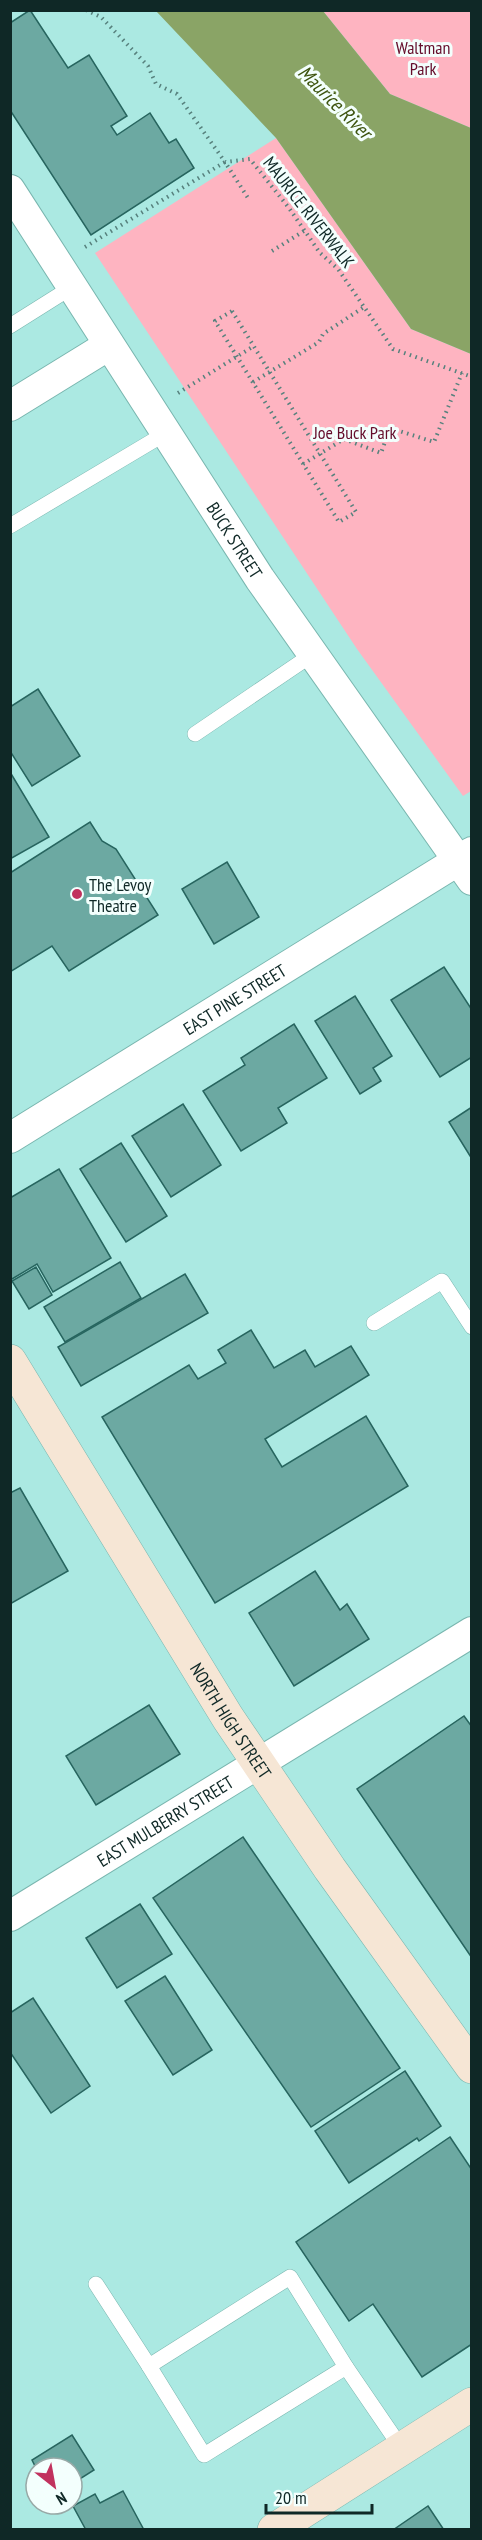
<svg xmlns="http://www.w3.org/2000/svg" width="482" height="2540" font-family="'PT Sans Narrow',sans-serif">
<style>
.green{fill:#feb4c1}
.water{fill:#8aa466}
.building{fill:#6ca9a2;stroke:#27655f;stroke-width:1.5}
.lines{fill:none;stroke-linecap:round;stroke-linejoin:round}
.lane-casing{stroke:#79b6af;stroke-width:16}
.street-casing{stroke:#79b6af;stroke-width:32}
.secondary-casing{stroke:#79b6af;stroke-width:34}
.path{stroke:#57817d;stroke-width:4;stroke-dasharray:1.5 4.5;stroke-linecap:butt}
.lane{stroke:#fff;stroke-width:15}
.street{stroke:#fff;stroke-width:30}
.secondary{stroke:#f6e6d5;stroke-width:33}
.poi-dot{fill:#c1325e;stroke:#f3fffd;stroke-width:2}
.labels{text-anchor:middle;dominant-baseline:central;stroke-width:6;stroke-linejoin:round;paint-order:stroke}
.park-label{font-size:18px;fill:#650d2b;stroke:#f3fffd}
.street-label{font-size:18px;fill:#0f2826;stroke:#f3fffd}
.poi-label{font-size:18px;fill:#0f2826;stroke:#f3fffd;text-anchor:start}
.water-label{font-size:20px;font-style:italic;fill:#3d540f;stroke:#f3fffd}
</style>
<rect width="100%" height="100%" fill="#abe9e2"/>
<g class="green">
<polygon points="323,11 471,11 471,128 390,94"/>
<polygon points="276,138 411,329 471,354 471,791 463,796 357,649 95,253"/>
</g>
<polygon class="water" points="156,11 323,11 390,94 471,128 471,354 411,329 276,138"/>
<g class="building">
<polygon points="30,10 68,68 89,55 127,116 111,126 117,135 150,113 169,143 176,139 194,168 91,235 10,110 10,23"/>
<polygon points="38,689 80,756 32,786 10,751 10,707"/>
<polygon points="10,772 49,837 10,859"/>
<polygon points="90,822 102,841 116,849 158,915 69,971 52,946 10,972 10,873"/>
<polygon points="227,862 259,917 214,944 182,889"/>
<polygon points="444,967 472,1010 472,1057 440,1077 391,1000"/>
<polygon points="355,996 392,1056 373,1068 381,1081 360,1094 315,1021"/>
<polygon points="294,1024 327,1078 278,1108 287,1123 241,1151 203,1091 245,1065 241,1058"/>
<polygon points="183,1104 221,1165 171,1197 132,1136"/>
<polygon points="472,1107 472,1159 449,1122"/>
<polygon points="121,1143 167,1216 126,1242 80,1169"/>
<polygon points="59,1169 111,1258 53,1292 37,1264 12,1279 10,1277 10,1198"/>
<polygon points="120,1262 141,1298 65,1342 44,1307"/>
<polygon points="36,1267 52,1295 29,1309 12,1281"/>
<polygon points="185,1274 208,1313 81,1386 58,1347"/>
<polygon points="251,1330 274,1368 305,1350 315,1367 351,1346 369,1375 265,1439 282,1467 366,1416 408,1486 215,1603 102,1417 189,1365 198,1379 226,1363 218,1350"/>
<polygon points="20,1488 68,1571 10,1604 10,1493"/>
<polygon points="315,1571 340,1610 347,1604 369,1639 294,1686 249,1613"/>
<polygon points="149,1705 180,1754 96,1805 66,1756"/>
<polygon points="464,1716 472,1727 472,1958 357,1789"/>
<polygon points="243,1837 400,2068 311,2127 153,1898"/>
<polygon points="140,1904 172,1954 117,1988 86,1938"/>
<polygon points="165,1976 212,2050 173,2075 125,2001"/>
<polygon points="33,1998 90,2086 51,2113 10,2052 10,2013"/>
<polygon points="405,2071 441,2126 419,2141 417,2138 349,2183 315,2131"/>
<polygon points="450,2137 472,2170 472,2344 422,2377 373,2304 349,2321 296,2242"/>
<polygon points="72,2435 94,2470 72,2484 72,2468 36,2468 32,2460"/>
<polygon points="123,2491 144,2530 86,2530 73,2506 95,2494 100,2503"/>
<polygon points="428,2506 444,2530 393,2530"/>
</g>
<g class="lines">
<g class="lane-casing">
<g id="lane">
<polyline points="10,326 72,287"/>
<polyline points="10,526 166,433"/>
<polyline points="195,734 313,654"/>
<polyline points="374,1323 442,1281 472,1327"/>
<polyline points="96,2284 149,2366 290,2277 346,2367 402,2449"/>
<polyline points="149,2366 204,2455 346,2367"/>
</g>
</g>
<g class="street-casing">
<g id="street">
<path id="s1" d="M 10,190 L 260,579 L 472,880"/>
<polyline points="10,406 109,345"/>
<path id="s2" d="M 10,1138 L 472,852"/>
<path id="s3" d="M 10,1916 L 472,1632"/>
</g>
</g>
<g class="secondary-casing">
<g id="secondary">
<path id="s4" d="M 10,1361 L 228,1718 L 330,1869 L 472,2067"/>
<polyline points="274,2530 472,2404"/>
</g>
</g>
<g class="path">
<polyline points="86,10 101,17 148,66 156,84 177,94 225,162 250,159 289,208 320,253 338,269 393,349 472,377"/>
<polyline points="85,247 225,162 248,198"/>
<polyline points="272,251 304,231"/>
<polygon points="232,311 356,512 339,522 215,321"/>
<polyline points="253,382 319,342 323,334 364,307"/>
<polyline points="178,393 254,346"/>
<polyline points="303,464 344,439 381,453 390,428 434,442 462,373"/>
</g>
<use href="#lane" class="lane"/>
<use href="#street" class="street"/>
<use href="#secondary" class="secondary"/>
</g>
<circle class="poi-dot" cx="77" cy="894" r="6"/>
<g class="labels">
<g class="park-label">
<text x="423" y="47">Waltman<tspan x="423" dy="21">Park</tspan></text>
<text x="355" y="432">Joe Buck Park</text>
</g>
<g class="street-label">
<text transform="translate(309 212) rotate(52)">MAURICE RIVERWALK</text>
<text stroke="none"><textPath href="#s1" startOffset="416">BUCK STREET</textPath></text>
<text stroke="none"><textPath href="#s2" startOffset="264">EAST PINE STREET</textPath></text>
<text stroke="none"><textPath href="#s4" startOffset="422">NORTH HIGH STREET</textPath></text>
<text stroke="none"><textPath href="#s3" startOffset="182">EAST MULBERRY STREET</textPath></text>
</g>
<g class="poi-label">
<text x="89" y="884">The Levoy<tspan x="89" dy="21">Theatre</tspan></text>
</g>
<g class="water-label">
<text transform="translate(335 102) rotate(45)">Maurice River</text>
</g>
</g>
<rect width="482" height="2540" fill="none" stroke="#0f2826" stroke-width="24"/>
<g transform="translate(54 2486) rotate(149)"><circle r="28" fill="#f3fffd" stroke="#98a9a7" stroke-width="1.5"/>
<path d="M0-4.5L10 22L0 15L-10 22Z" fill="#c1325e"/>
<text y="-9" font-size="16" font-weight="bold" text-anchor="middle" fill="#0f2826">N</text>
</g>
<path d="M266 2504v9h106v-9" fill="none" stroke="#0f2826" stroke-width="3"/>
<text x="275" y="2504" font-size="18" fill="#0f2826" stroke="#f3fffd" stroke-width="4.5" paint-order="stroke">20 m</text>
</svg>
